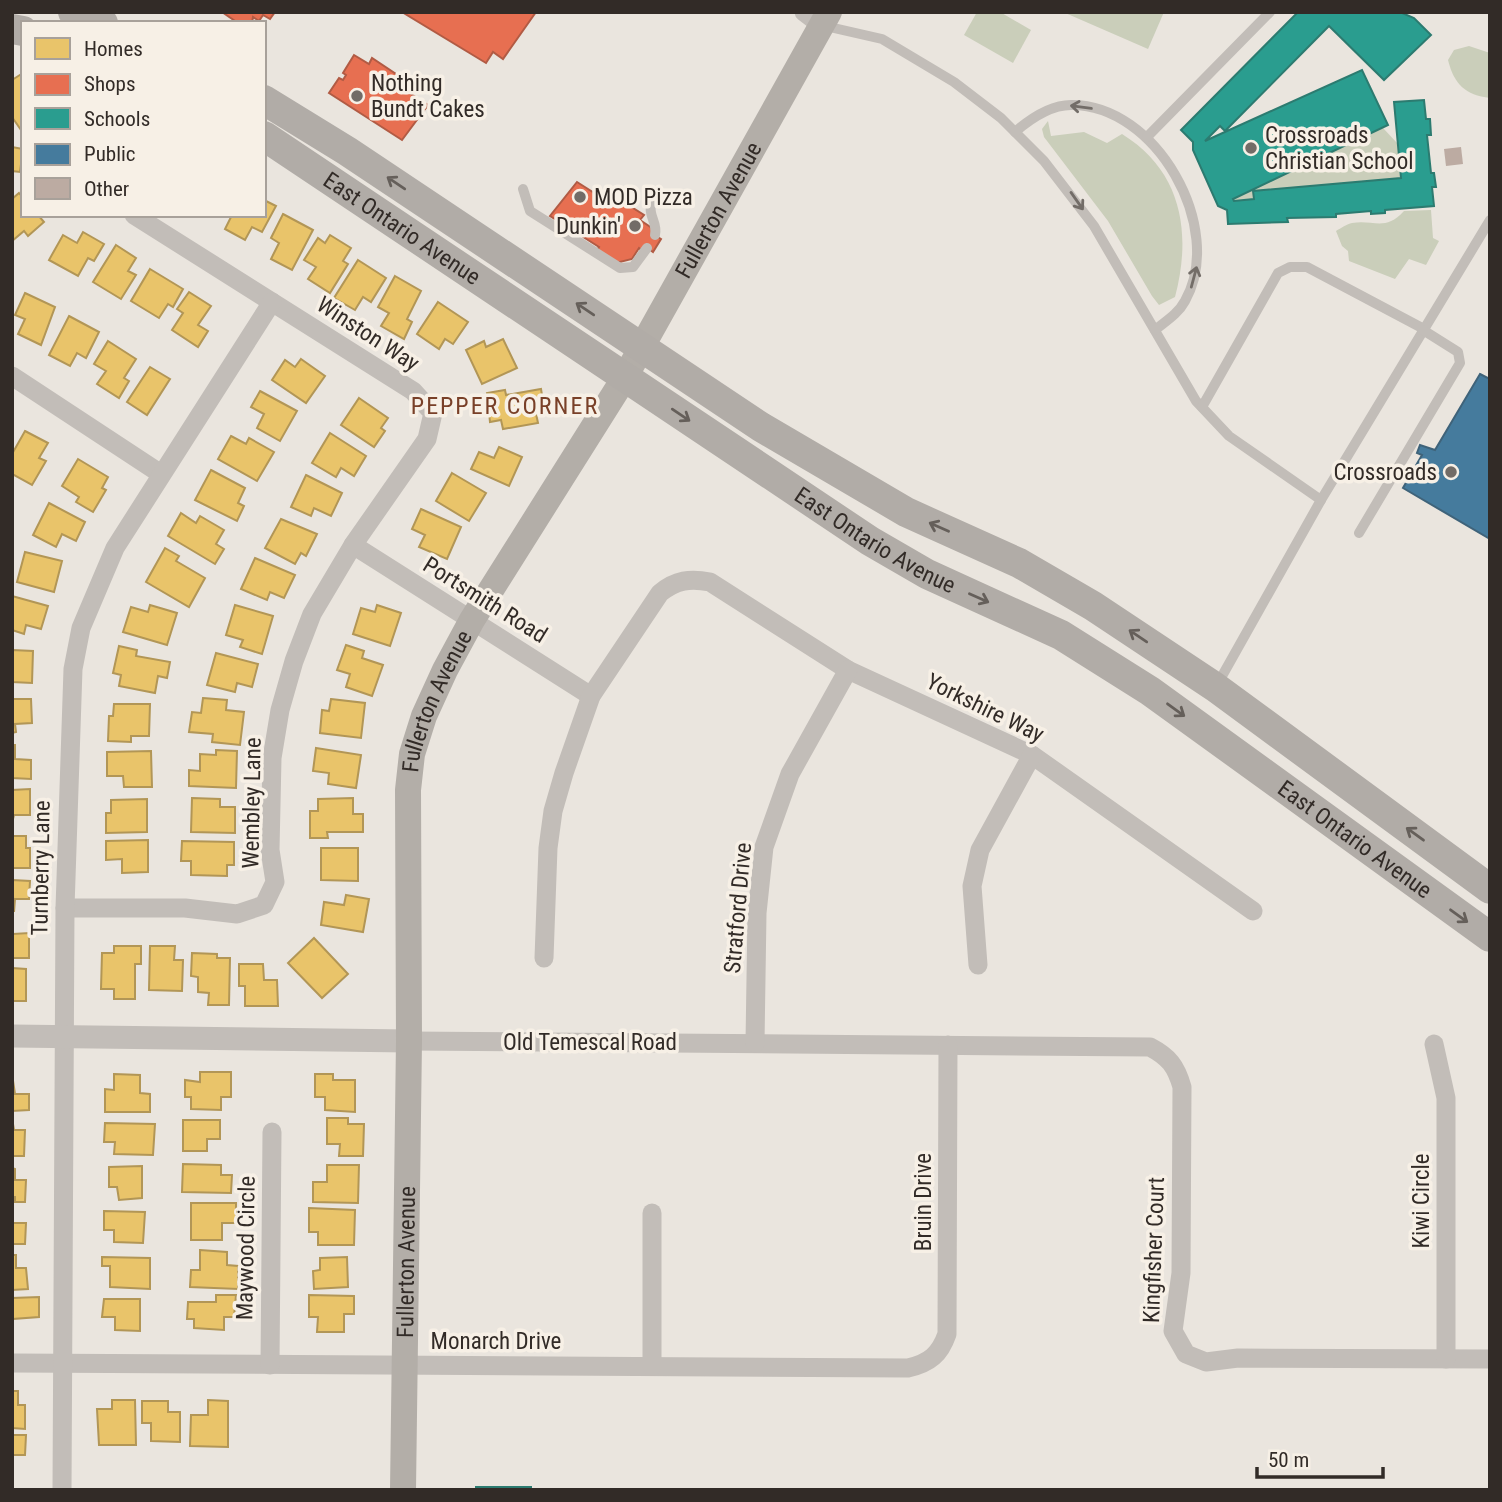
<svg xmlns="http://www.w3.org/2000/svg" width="1502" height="1502" font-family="'Roboto Condensed',sans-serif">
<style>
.green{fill:#caceba}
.homes{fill:#e9c46a;stroke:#b29656;stroke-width:2}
.shops{fill:#e76f51;stroke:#b15b44;stroke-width:2}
.schools{fill:#2a9d8f;stroke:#2c7b70;stroke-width:2}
.public{fill:#457b9d;stroke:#3f637a;stroke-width:2}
.building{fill:#bcaba2}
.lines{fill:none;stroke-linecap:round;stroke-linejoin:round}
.service{stroke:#c2bdb8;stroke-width:10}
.minor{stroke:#c2bdb8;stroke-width:19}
.tertiary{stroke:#c2bdb8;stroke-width:23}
.secondary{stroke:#b3aea8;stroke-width:26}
.primary{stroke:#b1aca7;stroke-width:30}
.oneway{stroke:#736d68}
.oneway2{stroke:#655f5a}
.poi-dot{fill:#726c67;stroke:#f7f0e6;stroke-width:2.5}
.labels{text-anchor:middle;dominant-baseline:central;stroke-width:7;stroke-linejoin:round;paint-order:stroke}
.poi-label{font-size:23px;fill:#322b27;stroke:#f7f0e6;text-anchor:start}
.street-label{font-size:23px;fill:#322b27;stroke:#f7f0e6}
.neighbourhood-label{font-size:24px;letter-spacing:2px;fill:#794028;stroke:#f7f0e6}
</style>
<rect width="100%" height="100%" fill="#eae5de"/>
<g class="green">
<polygon points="977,12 1000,12 1031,30 1013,63 964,35"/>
<polygon points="1063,12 1164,12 1148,49"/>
<path d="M 1469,46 L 1490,53 L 1490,98 C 1465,95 1454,84 1448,60 L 1454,50 Z"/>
<path d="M 1048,121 L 1051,136 L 1084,132 L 1107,143 L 1122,134 C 1182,171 1192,233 1175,297 L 1159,305 L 1152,296 L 1108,221 L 1044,137 L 1042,129 Z"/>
<polygon points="1383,128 1398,144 1401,178 1254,191 1254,199 1234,201 1233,199"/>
<path d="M 1431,210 L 1433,238 L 1439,241 L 1426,265 L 1409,259 L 1395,279 L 1349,261 L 1348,251 L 1342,246 L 1336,231 C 1341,228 1347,224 1352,223 C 1373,219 1385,232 1404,211 Z"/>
</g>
<g class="homes">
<polygon points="23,73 23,129 21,130 12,117 12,80"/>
<polygon points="12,147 23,149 20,172 12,171"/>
<polygon points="19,193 23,198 23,215 38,215 44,222 28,236 24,231 12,241 12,199"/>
<polygon points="264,200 276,206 262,232 252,227 245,240 225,229 232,215 264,215"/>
<polygon points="283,214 313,230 292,270 271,259 279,243 271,238"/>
<polygon points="83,232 104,244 94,261 88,258 78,276 49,260 63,235 77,243"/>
<polygon points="330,235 351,248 343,261 348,264 330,293 308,279 316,267 304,260 318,238 325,243"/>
<polygon points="116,245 136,258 128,271 136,275 121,299 93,282"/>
<polygon points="358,260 386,278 371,302 363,297 355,310 334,298"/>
<polygon points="150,269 183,289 173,307 168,304 159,318 131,301"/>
<polygon points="395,276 421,291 407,319 412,322 404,339 381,326 389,313 378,307"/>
<polygon points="189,292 211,306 198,325 208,331 198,347 172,330 183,313 177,309"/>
<polygon points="25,293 55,307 41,345 18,334 25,319 15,315"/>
<polygon points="438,302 468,322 453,344 445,339 439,349 417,334"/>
<polygon points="69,316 99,332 86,358 77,353 70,366 49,355"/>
<polygon points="503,339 517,368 482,384 466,350 484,341 486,347"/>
<polygon points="108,341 136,359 124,378 129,381 119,398 97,384 106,371 94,364"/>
<polygon points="301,359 325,376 306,403 272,380 285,360 295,367"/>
<polygon points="150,367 170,379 147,415 127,402"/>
<polygon points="541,389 544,407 535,409 538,423 503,429 501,420 490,422 487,393 505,390 506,395"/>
<polygon points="260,391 297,411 280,441 257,428 264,414 251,407"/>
<polygon points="359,398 388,418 381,428 385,431 374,447 341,425"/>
<polygon points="25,431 48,443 39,458 46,461 32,485 12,474 12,454"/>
<polygon points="330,433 366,456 354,476 341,468 336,477 312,463"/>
<polygon points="231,436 246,444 249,438 274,452 257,481 218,459"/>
<polygon points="499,447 522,457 509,486 471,469 479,452 494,458"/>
<polygon points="78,459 108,477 102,488 106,490 93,512 76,502 79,497 62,486"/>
<polygon points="211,470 245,488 238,503 244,506 237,521 195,500"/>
<polygon points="452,473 486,493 469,521 436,501"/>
<polygon points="306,475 342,493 331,516 314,508 311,516 291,507"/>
<polygon points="49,503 85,522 76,541 62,534 56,547 33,535"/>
<polygon points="421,509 461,527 447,559 419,547 425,535 412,529"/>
<polygon points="181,513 196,523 200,516 224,530 216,544 224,549 215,564 168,536"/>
<polygon points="281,519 317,534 306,556 301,553 295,564 265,548"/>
<polygon points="165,548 179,556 176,561 205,578 189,607 146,582"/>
<polygon points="25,552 62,561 54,592 17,582"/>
<polygon points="255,558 295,575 284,598 270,592 267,600 241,589"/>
<polygon points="12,596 48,606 41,629 26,625 24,634 12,630"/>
<polygon points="150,605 177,613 167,645 123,632 131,607 148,612"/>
<polygon points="235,605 273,616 262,654 240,647 243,640 226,635"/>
<polygon points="377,605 401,613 390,646 353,634 361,608 375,612"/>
<polygon points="346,645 364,651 362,658 383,665 372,696 346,687 350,674 337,670"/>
<polygon points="119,646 137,650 136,656 170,662 167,678 158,676 155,693 119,686 121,675 113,673"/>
<polygon points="12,650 33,651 32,683 12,682"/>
<polygon points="216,653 258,664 252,687 237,683 235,692 207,685"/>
<polygon points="203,698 227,700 226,710 244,712 240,745 212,742 213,734 189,732 192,712 201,713"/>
<polygon points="12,699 31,699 32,723 15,724 16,732 12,733"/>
<polygon points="331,699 365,703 361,738 320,733 322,710 329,711"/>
<polygon points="114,704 150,704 149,736 131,736 131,742 108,741 109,716 113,716"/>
<polygon points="12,745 15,745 15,759 31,760 31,779 12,778"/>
<polygon points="316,748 361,755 356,788 328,784 329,773 313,771"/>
<polygon points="216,750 237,751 236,788 189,786 189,770 200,771 200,754 216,755"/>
<polygon points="151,751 152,787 124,787 123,776 107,776 107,752"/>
<polygon points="30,789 30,815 14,815 12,823 12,790"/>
<polygon points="192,798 220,799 220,807 235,807 235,833 191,832"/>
<polygon points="353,798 353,814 363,814 363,832 327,832 328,838 310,838 310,811 318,811 318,799"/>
<polygon points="147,799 147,832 106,833 106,813 111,813 111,800"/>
<polygon points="12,836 26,836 26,848 30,848 30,868 12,868"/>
<polygon points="148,840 148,872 122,873 122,859 106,860 106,841"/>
<polygon points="182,841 234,842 234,865 227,865 227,876 191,875 191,861 181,861"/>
<polygon points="321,848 358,848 358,881 321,880"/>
<polygon points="12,880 30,881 29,899 15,899 14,912"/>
<polygon points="346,895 369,899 363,932 321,925 324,902 344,905"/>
<polygon points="12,924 13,934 29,933 29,958 12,958"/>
<polygon points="314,938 348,974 322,998 288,963"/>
<polygon points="114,946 141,946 141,964 135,964 135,999 114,999 114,989 101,989 102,953 114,953"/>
<polygon points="150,946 175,946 174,960 183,960 182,991 149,990"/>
<polygon points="192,953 217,954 217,958 230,958 229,1005 208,1005 209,993 198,992 198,977 191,976"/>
<polygon points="239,964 263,964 264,980 277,980 278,1006 245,1006 245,986 239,986"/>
<polygon points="12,968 26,969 26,1001 12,1001"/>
<polygon points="200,1072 231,1072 231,1097 221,1097 221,1110 191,1109 191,1097 185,1097 185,1080 200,1082"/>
<polygon points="12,1074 15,1094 29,1094 29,1110 12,1111"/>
<polygon points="114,1074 140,1075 140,1093 150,1094 150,1112 105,1112 105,1089 114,1090"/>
<polygon points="315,1074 333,1074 333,1080 355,1080 355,1112 325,1110 325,1097 315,1097"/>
<polygon points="12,1118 14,1130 25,1130 24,1156 12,1156"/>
<polygon points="327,1118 348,1118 348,1124 364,1124 363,1156 339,1156 340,1144 327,1144"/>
<polygon points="183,1120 220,1120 220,1139 207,1139 207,1151 183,1151"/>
<polygon points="105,1123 155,1124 153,1155 114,1154 115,1142 104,1142"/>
<polygon points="183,1164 221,1165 221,1175 232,1175 231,1193 182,1192"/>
<polygon points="327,1165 359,1165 358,1203 313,1202 313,1182 327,1182"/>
<polygon points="142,1166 142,1198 119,1200 117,1187 109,1187 109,1167"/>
<polygon points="12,1168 15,1169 15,1180 26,1180 25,1202 15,1202 15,1197 12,1197"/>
<polygon points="191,1203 236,1203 236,1223 222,1223 222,1240 191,1240"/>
<polygon points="309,1208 355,1210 354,1245 318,1245 318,1232 309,1232"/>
<polygon points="104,1211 145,1212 143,1243 114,1242 114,1230 104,1230"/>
<polygon points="12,1213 13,1223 26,1223 25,1244 12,1244"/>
<polygon points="200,1250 227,1252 227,1265 238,1266 238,1289 190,1287 191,1270 200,1270"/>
<polygon points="12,1255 16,1255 16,1268 26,1268 28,1289 12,1290"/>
<polygon points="102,1257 150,1258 150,1289 110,1287 110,1266 102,1266"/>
<polygon points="347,1257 348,1287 314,1289 313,1271 320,1270 320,1258"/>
<polygon points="216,1295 236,1295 234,1317 224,1317 224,1330 194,1328 194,1319 187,1319 188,1302 216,1302"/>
<polygon points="309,1295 354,1296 354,1314 344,1314 344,1332 317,1332 318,1317 309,1317"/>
<polygon points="39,1297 39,1317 13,1319 12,1330 12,1298"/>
<polygon points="104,1299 140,1299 140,1331 115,1330 115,1317 102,1317"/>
<polygon points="12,1391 18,1391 18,1405 25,1405 25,1429 12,1428"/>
<polygon points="112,1400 135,1400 136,1445 99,1445 97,1409 112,1409"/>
<polygon points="208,1400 228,1401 228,1447 190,1446 191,1415 208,1415"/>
<polygon points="142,1401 168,1401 168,1412 180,1412 180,1442 151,1441 151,1423 142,1423"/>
<polygon points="12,1435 26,1435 25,1455 12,1455"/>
</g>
<g class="shops">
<polygon points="222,12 275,12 270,19 263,15 259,21 253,17 252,23 238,23"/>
<polygon points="402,12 536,12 503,59 493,52 486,63"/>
<polygon points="354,55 369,64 372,58 402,78 397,85 428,105 402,140 329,93 339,78 343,80 346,75 343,73"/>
<polygon points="577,182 610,203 614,196 644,215 640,220 655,230 653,234 661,239 653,252 645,246 642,251 639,248 632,259 616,263 597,250 599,247 550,216"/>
</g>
<g class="schools">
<polygon points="1298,12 1400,12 1414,18 1431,35 1384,80 1329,26 1225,131 1220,126 1205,141 1362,70 1388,125 1233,199 1234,201 1254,199 1253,191 1401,178 1394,102 1424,100 1426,119 1430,119 1431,135 1427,135 1431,173 1434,173 1436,187 1432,187 1434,206 1385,210 1385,213 1371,214 1371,211 1336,214 1336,217 1287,218 1288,222 1228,224 1227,210 1218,206 1193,150 1193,142 1181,130"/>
<rect x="476" y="1487" width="55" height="3"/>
</g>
<polygon class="public" points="1480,374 1490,379 1490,539 1403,488 1422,455 1417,453 1420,445 1435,450"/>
<polygon class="building" points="1461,147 1463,164 1446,166 1444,149"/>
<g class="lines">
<g class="service">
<polyline points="825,26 882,39 954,82 1001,118 1044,161 1094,226 1196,401 1229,436 1321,500 1217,685"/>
<path d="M 1015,132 C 1030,119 1050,105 1071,105 C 1156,104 1226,228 1185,301 C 1178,314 1166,321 1155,330"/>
<polyline points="1147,137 1270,12"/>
<polyline points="523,189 530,211 620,268 633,267 647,248"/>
<path d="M 651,204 C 648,216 658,223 655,235"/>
<polyline points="1202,407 1278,273 1290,267 1307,267 1424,329"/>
<polyline points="1321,500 1490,220"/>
<polyline points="1359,533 1460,363 1458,352 1423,330"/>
</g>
<g class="minor">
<polyline points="804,12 821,25"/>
<polyline points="12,376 161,474"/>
<polyline points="353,545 591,696"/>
<polyline points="65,908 185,908 237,914 264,905 275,882 270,850 272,758 280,710 294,661 312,614 353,545 427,439 433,413 413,391 134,215"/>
<path d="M 544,958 L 548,848 L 553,811 L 564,773 L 591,696 L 660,593 C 676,580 690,578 710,582 L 848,670 L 1032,755 L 1253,911"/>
<polyline points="978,965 972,886 980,850 1032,755"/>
<path d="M 409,1041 L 1150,1047 C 1169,1057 1176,1066 1182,1087 L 1181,1273 L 1173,1331 L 1186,1354 L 1206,1362 L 1238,1358 L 1490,1359"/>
<polyline points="755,1043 757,913 764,847 790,774 848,670"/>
<polyline points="1434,1044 1446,1098 1446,1359"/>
<path d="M 12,1363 L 908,1368 C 930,1363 940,1354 947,1334 L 948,1045"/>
<polyline points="270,1365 272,1132"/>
<polyline points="652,1366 652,1213"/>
<polyline points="62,1490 65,908 73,669 81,628 115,548 272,302"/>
</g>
<polyline class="tertiary" points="12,1036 409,1041"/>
<path class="secondary" id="s1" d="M 403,1490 L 409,1041 L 408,790 L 412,754 L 424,716 L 445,670 L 472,620 L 625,377 L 829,12"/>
<g class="primary">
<polyline points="73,12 103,23"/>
<polyline points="12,29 23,31"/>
<polyline points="264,100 347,151 761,427 906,512 1019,563 1093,606 1215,687 1490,889"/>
<path id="s2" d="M 264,136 L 870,541 L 927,574 L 1061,635 L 1150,691 L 1490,937"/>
</g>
</g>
<defs><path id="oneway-shaft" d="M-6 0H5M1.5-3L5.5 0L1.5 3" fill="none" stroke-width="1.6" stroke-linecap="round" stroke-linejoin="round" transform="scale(1.75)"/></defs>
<g class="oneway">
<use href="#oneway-shaft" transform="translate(1081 107) rotate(-172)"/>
<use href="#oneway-shaft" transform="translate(1077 201) rotate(55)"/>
<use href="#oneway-shaft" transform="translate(1194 277) rotate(-75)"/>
</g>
<g class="oneway2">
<use href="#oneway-shaft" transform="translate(396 183) rotate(-146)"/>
<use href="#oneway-shaft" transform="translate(585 309) rotate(-146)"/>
<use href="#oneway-shaft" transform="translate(681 415) rotate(34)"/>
<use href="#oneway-shaft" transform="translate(939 527) rotate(-156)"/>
<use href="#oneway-shaft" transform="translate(979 598) rotate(24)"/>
<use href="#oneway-shaft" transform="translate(1138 636) rotate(-146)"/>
<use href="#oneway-shaft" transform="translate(1176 710) rotate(36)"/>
<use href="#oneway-shaft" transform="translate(1415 834) rotate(-144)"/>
<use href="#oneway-shaft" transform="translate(1459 916) rotate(36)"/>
</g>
<g class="poi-dot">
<circle cx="357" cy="96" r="7"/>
<circle cx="1251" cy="148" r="7"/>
<circle cx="580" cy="197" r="7"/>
<circle cx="635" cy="226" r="7"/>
<circle cx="1451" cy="472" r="7"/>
</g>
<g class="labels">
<g class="poi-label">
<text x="371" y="83">Nothing<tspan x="371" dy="26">Bundt Cakes</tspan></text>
<text x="1265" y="135">Crossroads<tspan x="1265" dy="26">Christian School</tspan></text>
<text x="594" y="197">MOD Pizza</text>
<text x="621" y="226" text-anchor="end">Dunkin'</text>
<text x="1437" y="472" text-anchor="end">Crossroads</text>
</g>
<g class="street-label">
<text stroke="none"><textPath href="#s1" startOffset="1362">Fullerton Avenue</textPath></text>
<text stroke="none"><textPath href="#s2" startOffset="166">East Ontario Avenue</textPath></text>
<text transform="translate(368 334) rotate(33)">Winston Way</text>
<text stroke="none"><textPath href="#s2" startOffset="733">East Ontario Avenue</textPath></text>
<text transform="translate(485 600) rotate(32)">Portsmith Road</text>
<text stroke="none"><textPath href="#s1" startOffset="794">Fullerton Avenue</textPath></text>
<text transform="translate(985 708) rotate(26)">Yorkshire Way</text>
<text transform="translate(252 803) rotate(-89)">Wembley Lane</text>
<text stroke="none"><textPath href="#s2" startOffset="1300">East Ontario Avenue</textPath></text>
<text transform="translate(41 868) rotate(-89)">Turnberry Lane</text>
<text transform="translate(738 908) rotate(-85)">Stratford Drive</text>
<text x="590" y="1042">Old Temescal Road</text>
<text transform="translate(1421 1201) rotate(-90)">Kiwi Circle</text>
<text transform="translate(923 1202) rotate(-90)">Bruin Drive</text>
<text transform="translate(246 1248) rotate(-89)">Maywood Circle</text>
<text transform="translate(1154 1250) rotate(-88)">Kingfisher Court</text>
<text stroke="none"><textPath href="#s1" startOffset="228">Fullerton Avenue</textPath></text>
<text x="496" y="1341">Monarch Drive</text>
</g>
<g class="neighbourhood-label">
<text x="505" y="406">PEPPER CORNER</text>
</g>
</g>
<rect width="1502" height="1502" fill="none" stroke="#322b27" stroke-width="28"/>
<rect x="21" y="21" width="245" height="196" fill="#f7f0e6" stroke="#a8a19a" stroke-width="2"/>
<rect x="35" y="38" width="35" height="21" fill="#e9c46a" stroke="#a8a19a" stroke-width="2"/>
<text x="84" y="56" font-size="21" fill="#322b27">Homes</text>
<rect x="35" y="74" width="35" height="21" fill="#e76f51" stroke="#a8a19a" stroke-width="2"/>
<text x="84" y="91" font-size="21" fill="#322b27">Shops</text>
<rect x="35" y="108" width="35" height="21" fill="#2a9d8f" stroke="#a8a19a" stroke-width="2"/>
<text x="84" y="126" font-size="21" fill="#322b27">Schools</text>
<rect x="35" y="144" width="35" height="21" fill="#457b9d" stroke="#a8a19a" stroke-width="2"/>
<text x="84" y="161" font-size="21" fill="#322b27">Public</text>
<rect x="35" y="178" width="35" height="21" fill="#bcaba2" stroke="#a8a19a" stroke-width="2"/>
<text x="84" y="196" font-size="21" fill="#322b27">Other</text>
<path d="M1257 1467v10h126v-10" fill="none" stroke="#322b27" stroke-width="3.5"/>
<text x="1268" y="1467" font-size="21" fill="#322b27" stroke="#f7f0e6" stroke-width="5" paint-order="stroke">50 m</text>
</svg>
